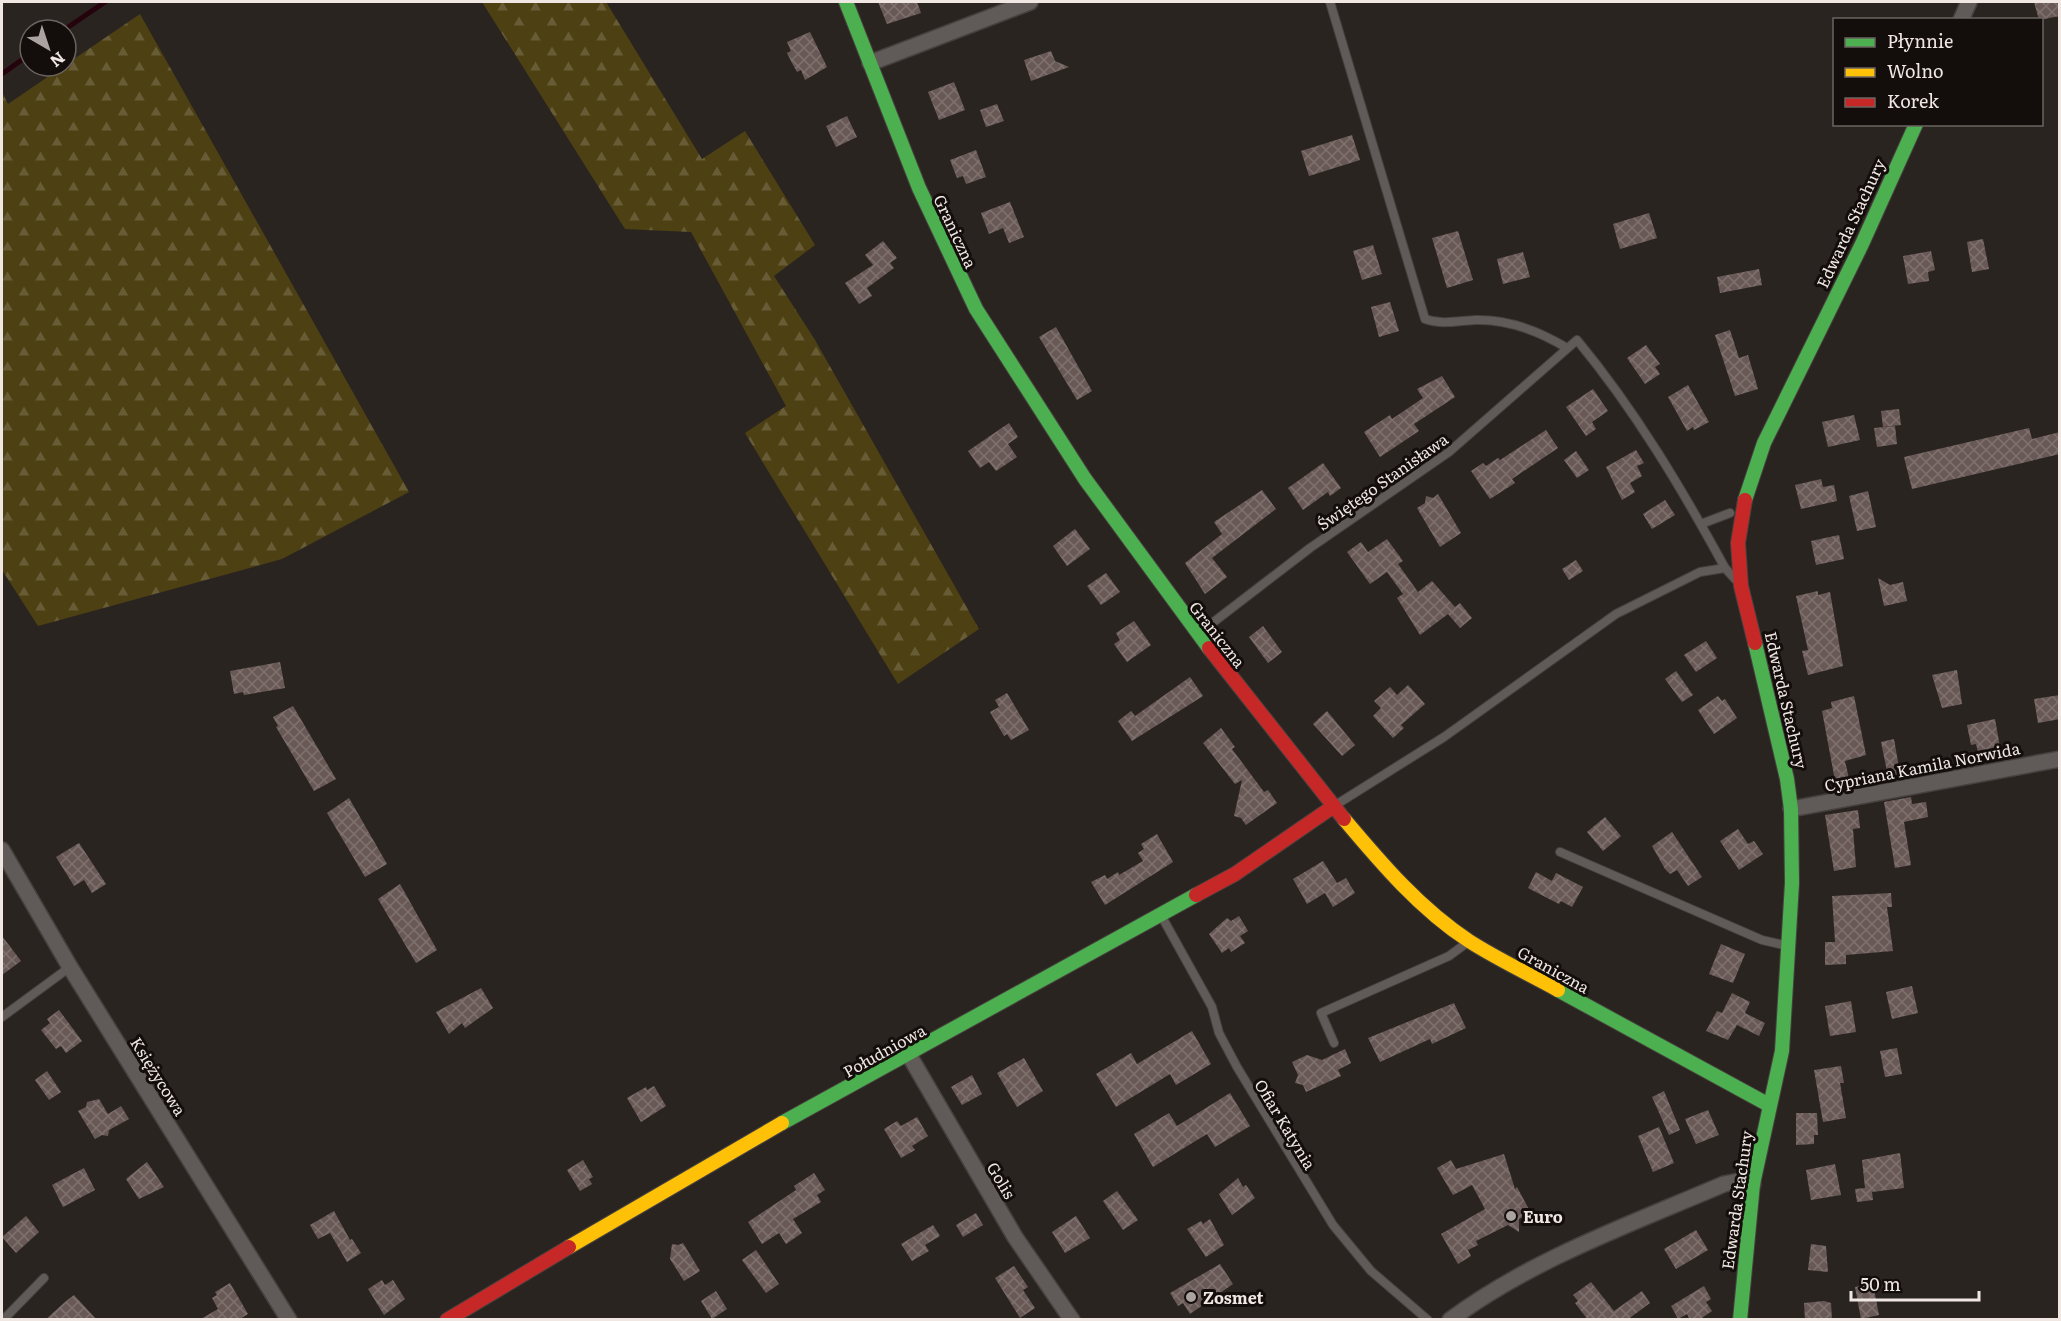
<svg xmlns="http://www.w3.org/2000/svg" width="2061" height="1321" font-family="Literata,serif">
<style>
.forest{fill:url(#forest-firs)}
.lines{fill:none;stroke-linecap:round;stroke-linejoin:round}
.stream{stroke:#24030d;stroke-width:5}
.building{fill:url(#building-cross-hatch)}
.lane-casing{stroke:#46413e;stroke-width:10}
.street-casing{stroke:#46413e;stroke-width:18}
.fast-casing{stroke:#46413e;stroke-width:16}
.slow-casing{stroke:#46413e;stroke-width:16}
.jam-casing{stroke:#46413e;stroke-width:16}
.lane{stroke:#605b58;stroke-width:8}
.street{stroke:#605b58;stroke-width:15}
.fast{stroke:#4caf50;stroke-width:14}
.slow{stroke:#ffc107;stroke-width:14}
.jam{stroke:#c62828;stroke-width:14}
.poi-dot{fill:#aba39f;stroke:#130d0b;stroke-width:2}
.labels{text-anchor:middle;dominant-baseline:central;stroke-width:6;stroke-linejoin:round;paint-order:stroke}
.street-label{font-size:16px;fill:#f0e7e3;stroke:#130d0b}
.poi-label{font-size:16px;font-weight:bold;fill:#f0e7e3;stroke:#130d0b;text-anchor:start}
</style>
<defs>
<pattern id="forest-firs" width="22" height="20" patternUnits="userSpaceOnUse" patternTransform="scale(1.5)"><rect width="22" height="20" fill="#4d4013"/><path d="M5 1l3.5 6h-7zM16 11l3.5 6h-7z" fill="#675c35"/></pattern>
<pattern id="building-cross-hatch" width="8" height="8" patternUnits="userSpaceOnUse" patternTransform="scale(1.5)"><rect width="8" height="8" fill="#695956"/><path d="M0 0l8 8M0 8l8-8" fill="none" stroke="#7f716e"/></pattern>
</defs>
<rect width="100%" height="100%" fill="#2a2421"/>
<g class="forest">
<polygon points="482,2 606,2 702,159 745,131 815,245 774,276 815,340 979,629 898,684 745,433 786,406 691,232 625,229"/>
<polygon points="140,14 409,492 282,559 38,626 2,570 2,92 8,104"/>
</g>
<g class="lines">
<g class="stream">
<polyline points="64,30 105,2"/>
<polyline points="2,74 30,54"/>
</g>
</g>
<g class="building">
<polygon points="878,2 917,2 921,13 887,24"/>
<polygon points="2034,2 2060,2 2060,16 2039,20"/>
<polygon points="810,32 827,67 805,80 801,70 797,72 792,63 787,53 791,51 787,42"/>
<polygon points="1051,51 1055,61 1069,67 1031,81 1024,60"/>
<polygon points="954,82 965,110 939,120 928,92"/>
<polygon points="997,104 1004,121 986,127 980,110"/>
<polygon points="847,116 857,137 836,147 826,126"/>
<polygon points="1352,135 1360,160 1309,176 1301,151"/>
<polygon points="976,150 986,177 966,184 963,176 957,178 950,160"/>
<polygon points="1010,202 1024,237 1009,243 1003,228 989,234 981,213"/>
<polygon points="1649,213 1657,238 1620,249 1613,224"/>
<polygon points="1458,231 1473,280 1447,288 1432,238"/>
<polygon points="1983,239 1989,269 1972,272 1967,242"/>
<polygon points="883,241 897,258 890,263 894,268 867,288 872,296 859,304 845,283 873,265 865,255"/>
<polygon points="1373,245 1382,274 1362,280 1353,251"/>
<polygon points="1931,251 1935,270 1928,272 1929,281 1908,284 1903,256"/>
<polygon points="1523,252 1530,277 1503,284 1497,259"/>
<polygon points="1759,269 1762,285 1720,293 1717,277"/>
<polygon points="1390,302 1399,331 1379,337 1371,307"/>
<polygon points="1056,327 1092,391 1077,400 1039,337"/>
<polygon points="1730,330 1739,358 1748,355 1758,389 1735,396 1715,335"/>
<polygon points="1646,345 1660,364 1655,367 1660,374 1645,384 1627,358"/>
<polygon points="1442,376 1455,397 1414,424 1419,431 1380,457 1364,432 1390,415 1392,419 1423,398 1417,389"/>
<polygon points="1688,385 1709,422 1694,430 1693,427 1687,431 1668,397"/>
<polygon points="1593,389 1608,411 1592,422 1596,429 1586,436 1566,407"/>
<polygon points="1899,409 1901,425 1883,427 1881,411"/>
<polygon points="1854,415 1860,440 1828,447 1822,422"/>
<polygon points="1009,423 1018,437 1008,444 1017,457 996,471 989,462 980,468 968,451"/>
<polygon points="1895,426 1897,444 1877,447 1874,428"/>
<polygon points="2029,428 2032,439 2060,432 2060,454 1912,489 1904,457"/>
<polygon points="1546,430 1558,448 1512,479 1515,483 1490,499 1471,471 1483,463 1486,466 1498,458 1500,460"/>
<polygon points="1636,450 1644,463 1637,466 1642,476 1630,483 1635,492 1622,500 1606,467"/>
<polygon points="1576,451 1589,470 1577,478 1564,460"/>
<polygon points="1323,463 1341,488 1330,496 1328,492 1303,510 1288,488"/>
<polygon points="1821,479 1823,487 1834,485 1837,501 1801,509 1795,485"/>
<polygon points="1262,490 1276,509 1212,558 1227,577 1205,594 1185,563 1222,534 1214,522"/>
<polygon points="1868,491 1876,527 1857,531 1849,496"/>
<polygon points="1438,494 1461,533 1440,547 1417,508 1425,503 1426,496 1433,498"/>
<polygon points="1665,500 1675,515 1652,529 1643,514"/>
<polygon points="1075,529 1090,549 1067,566 1053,546"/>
<polygon points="1839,535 1844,559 1816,565 1811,541"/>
<polygon points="1387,539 1403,561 1398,564 1418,592 1432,581 1455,607 1460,603 1472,618 1460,628 1448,614 1420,635 1397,598 1403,594 1387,572 1370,584 1347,552 1361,542 1368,552"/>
<polygon points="1576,560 1583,571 1569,580 1562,569"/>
<polygon points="1106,573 1120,592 1101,605 1087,586"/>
<polygon points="1878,578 1890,585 1903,582 1907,601 1884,606"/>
<polygon points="1818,591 1818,595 1830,592 1843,666 1808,675 1802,651 1808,650 1796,596"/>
<polygon points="1134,621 1151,645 1127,662 1114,644 1120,640 1116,633"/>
<polygon points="1263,626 1282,652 1268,663 1249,637"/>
<polygon points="1706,641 1717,658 1696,672 1684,655"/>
<polygon points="280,662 285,688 244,695 243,692 234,694 230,671"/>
<polygon points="1957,670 1962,704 1942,708 1932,675"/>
<polygon points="1676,671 1693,695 1682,702 1665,679"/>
<polygon points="1190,677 1203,696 1132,741 1118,721 1131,711 1135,716"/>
<polygon points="1408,685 1425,704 1401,725 1404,728 1393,738 1373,716 1381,708 1374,701 1390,687 1397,695"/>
<polygon points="1007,693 1029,730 1011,740 1007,734 1004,736 990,712 999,707 995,700"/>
<polygon points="2060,695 2060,719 2038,723 2034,699"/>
<polygon points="1718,696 1722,701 1725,699 1737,718 1714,734 1698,710"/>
<polygon points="1854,696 1866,755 1845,761 1850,783 1836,786 1822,711 1832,708 1831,702"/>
<polygon points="293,706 336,779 314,791 276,727 278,726 273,717"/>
<polygon points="1327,711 1355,745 1342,756 1313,724"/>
<polygon points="1995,719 2000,747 1978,752 1976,744 1971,745 1967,725"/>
<polygon points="1221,728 1235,747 1232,749 1264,792 1268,790 1277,803 1246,825 1241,818 1234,816 1242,780 1235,784 1203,743"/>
<polygon points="1894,739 1901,779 1889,781 1881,742"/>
<polygon points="1911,797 1912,804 1926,802 1928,817 1904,822 1911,865 1895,868 1884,802"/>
<polygon points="349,798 387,864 365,877 327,813"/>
<polygon points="1858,810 1860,828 1853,829 1856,867 1834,871 1825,815"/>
<polygon points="1605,817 1621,836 1603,851 1587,832"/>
<polygon points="1738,829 1748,844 1754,841 1763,854 1739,870 1720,841"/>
<polygon points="1672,832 1702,877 1688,886 1677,870 1670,874 1665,869 1652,846"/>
<polygon points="1157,834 1173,862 1105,905 1091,882 1105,875 1107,879 1118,872 1119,875 1143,861 1138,853 1144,849 1141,844"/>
<polygon points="79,843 106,884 92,893 84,880 74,886 56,857"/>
<polygon points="1323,861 1337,883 1346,878 1355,893 1333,907 1325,893 1307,904 1293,879"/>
<polygon points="1536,872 1552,881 1556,873 1583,887 1572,907 1561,901 1559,904 1528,888"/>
<polygon points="400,884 437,950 416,963 378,899"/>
<polygon points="1891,893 1892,907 1887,907 1893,951 1846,955 1846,964 1825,965 1825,942 1835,942 1832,896"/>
<polygon points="1239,916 1248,931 1240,936 1245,943 1231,952 1229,948 1222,953 1209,934 1227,918 1231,921"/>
<polygon points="2,936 21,961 2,975"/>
<polygon points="1721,944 1745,954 1733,983 1709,974"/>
<polygon points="1912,986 1918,1013 1892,1019 1886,992"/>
<polygon points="481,988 493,1008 465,1028 462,1023 449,1034 436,1012"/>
<polygon points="1732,993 1750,1002 1745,1013 1765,1023 1759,1036 1737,1025 1728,1040 1706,1031 1717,1011 1722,1013"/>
<polygon points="1851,1001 1856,1032 1830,1036 1825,1006"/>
<polygon points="1454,1003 1466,1028 1432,1044 1430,1039 1380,1062 1368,1038"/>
<polygon points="59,1010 82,1041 66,1053 61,1046 56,1049 41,1030 50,1023 47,1019"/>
<polygon points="1192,1031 1211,1064 1176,1085 1170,1074 1116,1107 1096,1074 1131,1053 1137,1064"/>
<polygon points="1897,1048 1902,1074 1885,1077 1880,1051"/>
<polygon points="1345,1049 1351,1063 1338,1070 1341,1076 1306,1092 1303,1085 1295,1083 1298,1075 1292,1062 1307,1055 1322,1060"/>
<polygon points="1024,1058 1043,1091 1017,1107 997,1073"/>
<polygon points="1841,1066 1844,1083 1840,1083 1846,1118 1823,1122 1814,1070"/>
<polygon points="47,1071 61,1092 49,1100 35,1080"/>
<polygon points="972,1075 982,1094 962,1105 951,1087"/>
<polygon points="654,1086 666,1106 641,1122 627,1098 646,1087 647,1090"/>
<polygon points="1664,1091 1680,1130 1669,1135 1652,1097"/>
<polygon points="1230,1093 1250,1126 1215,1147 1207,1134 1153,1167 1134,1134 1169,1113 1177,1126"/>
<polygon points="99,1099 108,1114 121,1106 129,1119 109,1130 108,1136 102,1135 95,1139 78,1111 86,1107 87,1102"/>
<polygon points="1708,1110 1719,1135 1696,1144 1685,1119"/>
<polygon points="1796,1113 1817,1113 1818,1135 1814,1135 1814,1144 1796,1145"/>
<polygon points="917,1117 928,1136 912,1146 915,1150 901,1158 884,1129 897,1121 901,1126"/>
<polygon points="1659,1127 1674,1163 1653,1172 1638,1136"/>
<polygon points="1900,1153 1904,1188 1872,1192 1873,1200 1857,1202 1855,1189 1865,1188 1862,1160"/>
<polygon points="1504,1154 1515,1189 1517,1187 1531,1213 1519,1219 1519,1232 1508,1225 1476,1241 1478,1245 1468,1250 1471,1256 1458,1264 1441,1234 1485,1209 1472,1185 1453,1195 1437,1168 1451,1160 1456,1169"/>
<polygon points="583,1160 593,1177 589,1179 592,1184 580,1191 567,1170"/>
<polygon points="147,1162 164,1187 139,1199 126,1179"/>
<polygon points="1835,1164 1841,1195 1811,1200 1806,1170"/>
<polygon points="84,1168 95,1190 63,1207 52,1185"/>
<polygon points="814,1173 825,1190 817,1195 821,1202 793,1219 802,1233 786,1244 779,1233 762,1244 748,1222 796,1190 794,1186"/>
<polygon points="1238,1178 1243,1187 1246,1185 1255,1198 1232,1215 1219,1194"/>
<polygon points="1117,1191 1138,1220 1123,1230 1103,1201"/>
<polygon points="334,1211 350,1240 352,1239 361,1253 347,1262 330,1233 318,1239 310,1225"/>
<polygon points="976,1213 983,1225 963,1237 956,1225"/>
<polygon points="26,1216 39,1232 16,1253 2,1237"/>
<polygon points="1076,1216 1090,1238 1065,1253 1052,1232"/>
<polygon points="1210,1219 1224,1245 1206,1257 1187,1229 1201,1221 1203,1224"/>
<polygon points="933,1225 940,1236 925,1245 929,1251 912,1261 901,1244"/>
<polygon points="1696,1230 1708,1250 1676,1269 1664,1249"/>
<polygon points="683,1243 700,1271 684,1281 670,1259 672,1244 678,1245"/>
<polygon points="1811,1244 1826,1246 1828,1272 1808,1270"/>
<polygon points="756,1250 779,1284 766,1293 742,1260"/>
<polygon points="1220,1264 1233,1284 1190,1314 1183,1303 1178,1306 1170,1293"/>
<polygon points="1014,1266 1028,1287 1023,1290 1035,1308 1020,1318 995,1278"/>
<polygon points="382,1280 385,1285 393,1280 405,1299 384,1315 368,1289"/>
<polygon points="1591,1282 1614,1311 1642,1291 1650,1303 1627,1320 1588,1320 1575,1303 1578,1301 1573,1295"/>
<polygon points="230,1283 248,1314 238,1320 199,1320 218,1309 212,1298 217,1295 215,1292"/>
<polygon points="1873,1284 1879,1315 1861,1319 1855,1287"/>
<polygon points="1704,1286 1711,1299 1706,1302 1712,1311 1699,1320 1690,1320 1687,1314 1678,1319 1671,1306"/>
<polygon points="716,1291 727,1309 712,1319 701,1301"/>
<polygon points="74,1295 97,1320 45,1320 65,1302"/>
<polygon points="1824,1301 1831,1303 1832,1320 1805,1320 1804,1303"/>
</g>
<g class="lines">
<g class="lane-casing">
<g id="lane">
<path d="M 1330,2 L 1425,319 C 1442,325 1457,321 1475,320 C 1508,319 1539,331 1567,348"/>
<polyline points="1701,524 1730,513"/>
<path d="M 1198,634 L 1310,548 L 1449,452 L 1577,340 C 1635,410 1682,489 1725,568 L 1736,580"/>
<polyline points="1334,806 1444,737 1616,614 1700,572 1725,568"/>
<polyline points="1560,852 1762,940 1788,946"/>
<polyline points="1162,917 1212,1007 1219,1033 1237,1067 1333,1225 1371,1271 1428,1320"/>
<polyline points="2,1017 70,967"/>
<polyline points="1334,1043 1321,1013 1449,956 1468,942"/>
<polyline points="3,1320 44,1278"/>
</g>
</g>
<g class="street-casing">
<g id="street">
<polyline points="1961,20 1969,2"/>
<polyline points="870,63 1030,2"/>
<polyline points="1791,809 2060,759"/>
<polyline points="2,850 70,967 289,1320"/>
<polyline points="909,1055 1015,1237 1072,1320"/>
<path d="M 1450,1320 C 1532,1259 1631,1224 1724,1184 L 1739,1181 L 1753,1184"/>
</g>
</g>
<g class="fast-casing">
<g id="fast">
<polyline points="846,2 919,188 976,309 1085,479 1209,648"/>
<polyline points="1745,500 1764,443 1862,244 1916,124"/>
<polyline points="1558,990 1769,1105"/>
<polyline points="782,1123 1196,895"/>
<polyline points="1740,1320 1753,1184 1782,1051 1792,883 1791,809 1787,779 1755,643"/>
</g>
</g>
<g class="slow-casing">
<g id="slow">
<path d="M 1344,819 C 1381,863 1420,909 1469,941 C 1497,959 1529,974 1558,990"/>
<polyline points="569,1247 782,1123"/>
</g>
</g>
<g class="jam-casing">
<g id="jam">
<polyline points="1745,500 1738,543 1741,586 1755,643"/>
<polyline points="1209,648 1344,819"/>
<polyline points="1196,895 1235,874 1334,806"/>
<polyline points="447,1320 569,1247"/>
</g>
</g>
<use href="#lane" class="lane"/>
<use href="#street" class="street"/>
<use href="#fast" class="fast"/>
<use href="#slow" class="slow"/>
<use href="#jam" class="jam"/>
</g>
<g class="poi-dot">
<circle cx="1511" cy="1216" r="6"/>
<circle cx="1191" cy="1297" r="6"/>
</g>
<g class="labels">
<g class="street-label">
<text transform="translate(1850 223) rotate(-65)">Edwarda Stachury</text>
<text transform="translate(956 231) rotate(65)">Graniczna</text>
<text transform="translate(1382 481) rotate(-35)">Świętego Stanisława</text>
<text transform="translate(1218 634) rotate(52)">Graniczna</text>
<text transform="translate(1787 700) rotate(77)">Edwarda Stachury</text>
<text transform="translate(1922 766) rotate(-11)">Cypriana Kamila Norwida</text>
<text transform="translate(1554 969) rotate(29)">Graniczna</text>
<text transform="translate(884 1050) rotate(-29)">Południowa</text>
<text transform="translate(159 1076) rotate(58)">Księżycowa</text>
<text transform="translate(1286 1124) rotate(59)">Ofiar Katynia</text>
<text transform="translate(1002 1180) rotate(59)">Golis</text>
<text transform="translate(1736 1200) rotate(-82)">Edwarda Stachury</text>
</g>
<g class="poi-label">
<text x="1523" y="1216">Euro</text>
<text x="1203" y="1297">Zosmet</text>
</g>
</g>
<rect width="2061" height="1321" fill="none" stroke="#f0e7e3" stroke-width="6"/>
<rect x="1833" y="18" width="210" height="108" fill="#130d0b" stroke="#6b6461" stroke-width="1.5"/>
<rect x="1845" y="38" width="30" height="9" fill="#4caf50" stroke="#6b6461" stroke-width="1.5"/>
<text x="1887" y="48" font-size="18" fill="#f0e7e3">Płynnie</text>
<rect x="1845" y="68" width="30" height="9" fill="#ffc107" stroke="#6b6461" stroke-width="1.5"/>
<text x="1887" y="78" font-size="18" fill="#f0e7e3">Wolno</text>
<rect x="1845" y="98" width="30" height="9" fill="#c62828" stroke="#6b6461" stroke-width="1.5"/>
<text x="1887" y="108" font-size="18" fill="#f0e7e3">Korek</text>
<g transform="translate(48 48) rotate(141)"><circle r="28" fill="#130d0b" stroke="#6b6461" stroke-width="1.5"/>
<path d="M0-4.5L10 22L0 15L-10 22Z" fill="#aba39f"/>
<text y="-9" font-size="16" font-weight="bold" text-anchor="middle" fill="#f0e7e3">N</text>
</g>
<path d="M1851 1291v9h128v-9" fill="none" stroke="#f0e7e3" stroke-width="3"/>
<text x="1860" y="1291" font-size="18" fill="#f0e7e3" stroke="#130d0b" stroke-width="4.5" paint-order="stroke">50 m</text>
</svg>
